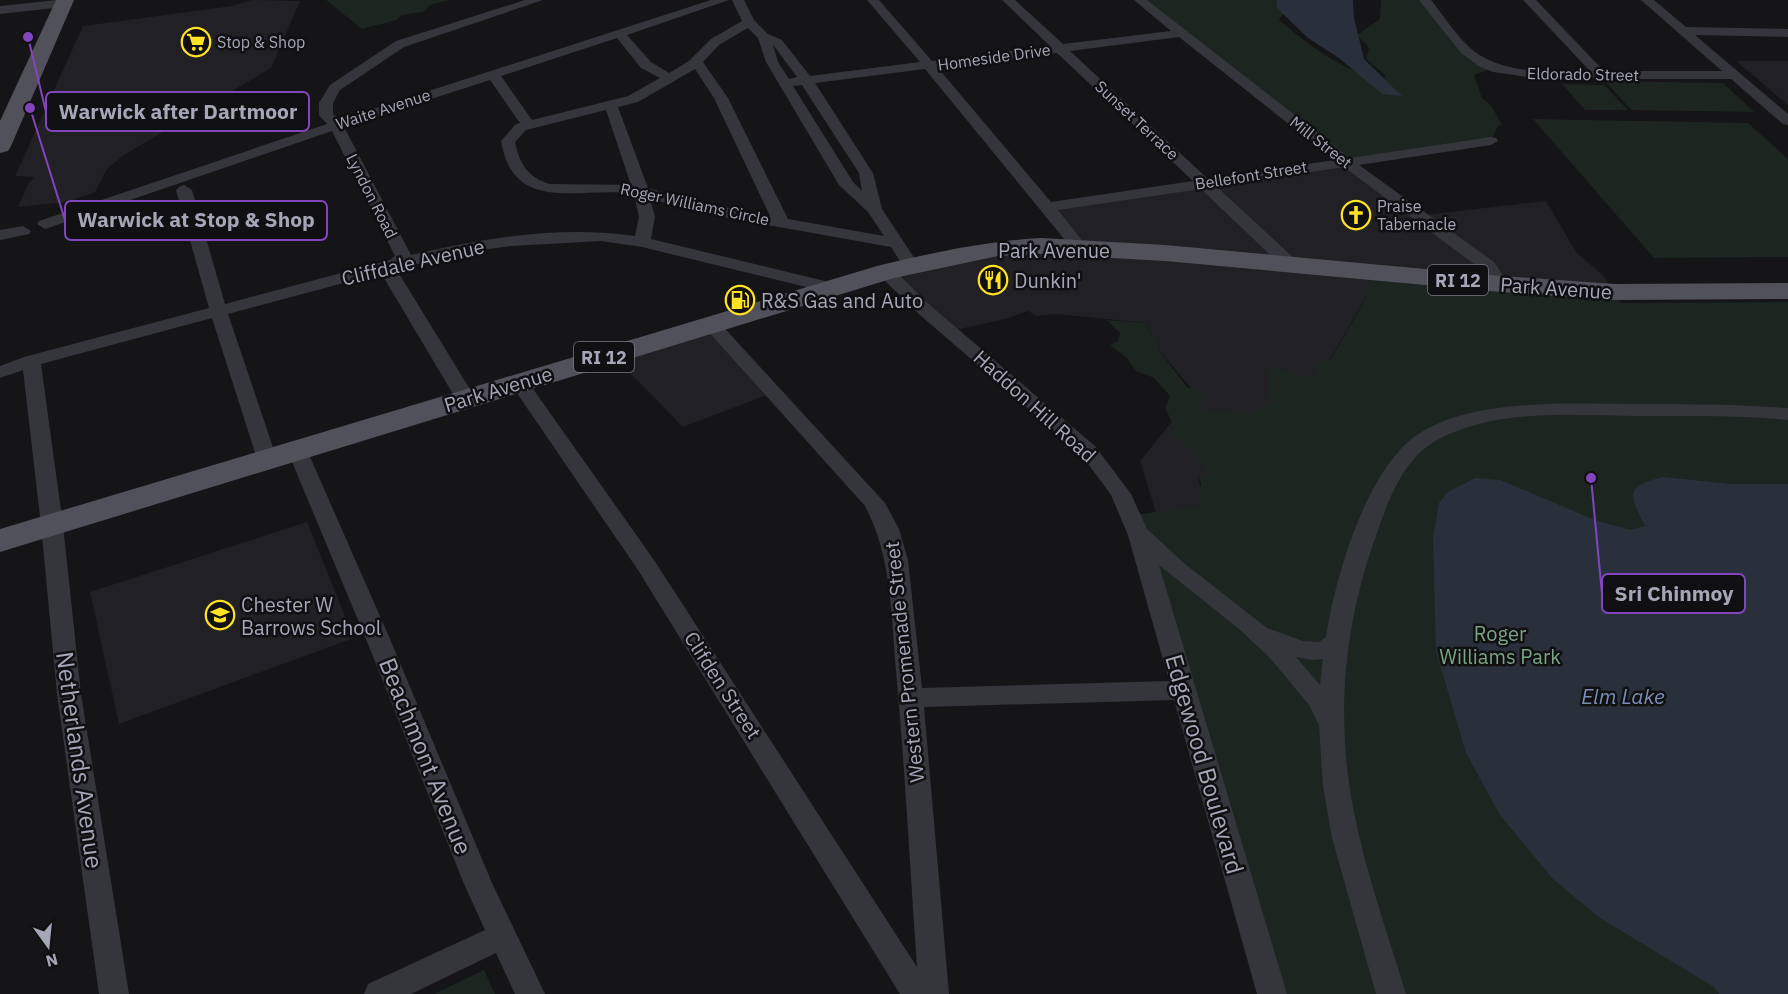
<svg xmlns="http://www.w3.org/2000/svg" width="1788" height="994" font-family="'IBM Plex Sans',sans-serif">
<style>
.built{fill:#212024}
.green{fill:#1c251f}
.water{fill:#29303c}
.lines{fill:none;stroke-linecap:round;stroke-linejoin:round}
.street{fill:#35353c;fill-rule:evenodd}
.primary{fill:#51515b;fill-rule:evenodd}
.labels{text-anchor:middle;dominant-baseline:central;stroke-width:5;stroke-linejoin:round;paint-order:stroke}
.far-poi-label{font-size:16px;fill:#a5a7b8;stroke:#100f11;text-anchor:start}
.far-street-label{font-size:16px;fill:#a5a7b8;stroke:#100f11}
.shield{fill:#100f11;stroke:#787986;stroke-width:1.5}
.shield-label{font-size:18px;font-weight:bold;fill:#a5a7b8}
.street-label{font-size:20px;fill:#a5a7b8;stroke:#100f11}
.poi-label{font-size:20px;fill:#a5a7b8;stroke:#100f11;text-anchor:start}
.park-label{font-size:20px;fill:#7aa585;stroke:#100f11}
.water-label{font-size:21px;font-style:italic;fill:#788db7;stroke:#100f11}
.near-street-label{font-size:24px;fill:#a5a7b8;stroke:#100f11}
.leader{fill:none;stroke:#8345be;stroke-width:2}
.callout-dot{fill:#8345be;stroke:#100f11;stroke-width:2}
.callout{fill:#100f11;stroke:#8345be;stroke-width:2}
.callout-label{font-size:21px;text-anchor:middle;font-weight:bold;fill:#a5a7b8}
</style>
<rect width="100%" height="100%" fill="#151417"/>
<g class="built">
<polygon points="252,0 300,1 271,68 124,155 107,169 95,192 67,202 18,207 28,184 35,177 15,176 83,26 232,6"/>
<polygon points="1736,61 1788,61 1788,105"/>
<polygon points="1346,162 1415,216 1546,201 1576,252 1603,275 1613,291 1374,283 1257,488 1198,475 1202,494 1200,512 1157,516 1140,461 1195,393 1158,349 1146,323 1056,314 1036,316 1028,311 1005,319 951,331 892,271 986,251 1076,248 1048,210"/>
<polygon points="713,327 769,394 683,427 614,357"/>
<polygon points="307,522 354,638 119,724 90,592"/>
</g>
<g class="green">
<polygon points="326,0 449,0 430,5 423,12 402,15 397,20 362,29"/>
<path d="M 1139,0 L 1287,0 L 1287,9 L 1279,20 C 1310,46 1343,72 1384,79 L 1385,75 L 1366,59 L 1369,48 L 1357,35 L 1380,19 L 1381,0 L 1422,0 L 1462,47 L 1498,66 L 1474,75 L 1482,98 L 1491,105 L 1502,125 L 1498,126 L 1492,138 L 1346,162 Z"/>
<polygon points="1605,81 1723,83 1754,112 1631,110"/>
<polygon points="1562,84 1604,85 1628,110 1585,110"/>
<polygon points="1533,119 1748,123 1788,159 1788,257 1654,258"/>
<polygon points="1372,274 1611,291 1621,303 1788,302 1788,994 1263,994 1129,516 1200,505 1201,484 1198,474 1208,476 1192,451 1171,433 1174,426 1165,408 1170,396 1154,378 1136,371 1127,358 1110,345 1118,341 1120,333 1107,320 1146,323 1151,335 1159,338 1158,349 1187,387 1203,392 1201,404 1205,411 1258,413 1259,406 1269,403 1266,368 1271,366 1303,376 1315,375 1317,362 1330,361 1366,298"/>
<polygon points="484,970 495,994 434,994"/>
</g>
<g class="water">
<polygon points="1277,0 1353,0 1354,18 1364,59 1402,96 1382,94 1339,58 1308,38 1276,7"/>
<path d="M 1663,477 L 1730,484 L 1788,484 L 1788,994 L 1719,994 L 1714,987 L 1600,918 L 1553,879 L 1500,815 L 1466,753 L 1436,651 L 1433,538 L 1439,503 L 1448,492 L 1475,478 L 1500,480 L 1595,520 L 1630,530 L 1645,526 C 1629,494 1624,487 1663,477 Z"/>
</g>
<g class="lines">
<g class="street">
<polygon points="58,0 67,1 69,3 63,7 0,14 0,6"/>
<path d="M 525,0 L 543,0 L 404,47 L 340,90 L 333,103 L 333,114 L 339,120 L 711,0 L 729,0 L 627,35 L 651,62 L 669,73 L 689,61 L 711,39 L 742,21 L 732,0 L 744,0 L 754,20 L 768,34 L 782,40 L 810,76 L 920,62 L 867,0 L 879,0 L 932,61 L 1050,46 L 1002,0 L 1015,0 L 1063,44 L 1171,31 L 1134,0 L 1147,0 L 1350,158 L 1491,137 L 1496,138 L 1498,141 L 1491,145 L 1359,165 L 1494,262 L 1509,284 L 1507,288 L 1495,288 L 1482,270 L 1344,167 L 1216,186 L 1297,261 L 1299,265 L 1297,269 L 1285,269 L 1201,189 L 1058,210 L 1088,248 L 1086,251 L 1074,251 L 925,69 L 815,83 L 873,173 L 882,209 L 919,265 L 917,269 L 905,269 L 891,247 L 718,216 L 650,199 L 655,217 L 651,239 L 837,284 L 840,288 L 837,292 L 831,293 L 642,247 L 601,241 L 511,246 L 465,252 L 402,268 L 398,272 L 476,399 L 473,403 L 459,403 L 456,399 L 381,273 L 228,314 L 277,459 L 274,463 L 267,465 L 260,463 L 257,459 L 212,318 L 41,364 L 63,525 L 81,694 L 129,994 L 99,994 L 57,694 L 41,525 L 23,370 L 0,378 L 0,366 L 24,357 L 209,308 L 176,190 L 179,187 L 184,185 L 192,190 L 225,304 L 390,260 L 395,256 L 332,131 L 51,227 L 45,229 L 37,224 L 39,221 L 327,124 L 319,115 L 319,103 L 330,85 L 396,41 ZM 748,28 L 758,38 L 766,62 L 839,185 L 868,212 L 884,236 L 788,219 L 728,98 L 703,62 L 719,45 ZM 1179,37 L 1334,160 L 1208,179 L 1070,51 ZM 617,38 L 641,68 L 660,78 L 628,96 L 532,120 L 501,76 ZM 773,45 L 774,46 L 797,77 L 789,79 L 778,62 ZM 1057,53 L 1193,181 L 1051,202 L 938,68 ZM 695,69 L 714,98 L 770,216 L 693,201 L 648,188 L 618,107 L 638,102 ZM 490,80 L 520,123 L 516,124 L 501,141 C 514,217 582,185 634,194 L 639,217 L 635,236 C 561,225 484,238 411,255 L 344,127 ZM 802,85 L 859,173 L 862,191 L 853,182 L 793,86 ZM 606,110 L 631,185 L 550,184 C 528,178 519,163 515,142 L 526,130 Z"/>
<path d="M 1419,0 L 1431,0 C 1443,15 1455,34 1469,47 C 1501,76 1551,71 1590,71 L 1523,0 L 1536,0 L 1604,71 L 1722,71 L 1641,0 L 1654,0 L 1686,27 L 1788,29 L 1788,37 L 1695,35 L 1788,114 L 1788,125 L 1783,124 L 1731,79 L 1541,79 L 1493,72 L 1480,67 L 1461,53 Z"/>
<polygon points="23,226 31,231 29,234 0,240 0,230"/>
<path d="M 886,267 L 892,268 L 932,307 L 1095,446 L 1131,494 L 1147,529 L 1185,564 L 1267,628 L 1303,641 L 1319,642 L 1326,637 C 1335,579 1363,482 1408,442 C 1461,396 1571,404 1637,404 C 1682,404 1726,404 1770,407 L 1788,408 L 1788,420 C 1738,415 1687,416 1637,416 C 1571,415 1497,408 1437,440 C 1403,459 1389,499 1377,533 C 1344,623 1335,718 1354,812 C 1366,874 1388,934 1406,994 L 1376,994 L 1332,838 L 1323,786 L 1319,725 L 1309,705 L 1270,658 L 1239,629 L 1159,565 L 1287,994 L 1257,994 L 1174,700 L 924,707 L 949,994 L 900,994 L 638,570 L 510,383 L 512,379 L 526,379 L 654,560 L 917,967 C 910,869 905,769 896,671 C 891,615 892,557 865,506 L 706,329 L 703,325 L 706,321 L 718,321 L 885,503 L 899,529 L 908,560 L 922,688 L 1169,681 L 1128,535 L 1111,495 L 1081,454 L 920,315 L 880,276 L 878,272 L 880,268 ZM 1296,657 L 1312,660 L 1323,659 L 1320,685 Z"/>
<polygon points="297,444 304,446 307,450 390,639 492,883 545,994 515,994 496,953 411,994 364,994 368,984 485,930 464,884 366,639 287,450 290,446"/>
</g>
<g class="primary">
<polygon points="56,0 74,0 11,146 8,151 0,153 0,121"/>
<path d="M 1041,238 L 1165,245 L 1501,276 L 1615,284 L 1788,283 L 1788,299 L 1615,300 L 1501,292 L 1165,261 L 1041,254 L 998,256 L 894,278 L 0,552 L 0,529 L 877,266 C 931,253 985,241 1041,238 Z"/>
</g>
</g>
<defs>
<g id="supermarket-ring" transform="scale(1.5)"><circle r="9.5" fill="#100f11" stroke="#ffe224" stroke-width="1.5"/><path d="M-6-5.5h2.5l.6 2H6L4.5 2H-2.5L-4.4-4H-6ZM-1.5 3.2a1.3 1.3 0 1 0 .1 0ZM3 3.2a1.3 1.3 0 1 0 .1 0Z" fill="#ffe224"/></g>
<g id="church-ring" transform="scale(1.5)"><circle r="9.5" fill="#100f11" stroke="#ffe224" stroke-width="1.5"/><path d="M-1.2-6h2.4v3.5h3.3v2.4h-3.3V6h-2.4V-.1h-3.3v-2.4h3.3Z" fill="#ffe224"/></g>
<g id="restaurant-ring" transform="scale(1.5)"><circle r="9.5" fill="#100f11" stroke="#ffe224" stroke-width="1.5"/><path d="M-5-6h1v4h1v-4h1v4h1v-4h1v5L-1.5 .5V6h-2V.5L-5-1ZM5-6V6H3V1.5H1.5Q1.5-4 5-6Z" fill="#ffe224"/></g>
<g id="fuel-ring" transform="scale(1.5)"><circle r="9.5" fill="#100f11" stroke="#ffe224" stroke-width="1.5"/><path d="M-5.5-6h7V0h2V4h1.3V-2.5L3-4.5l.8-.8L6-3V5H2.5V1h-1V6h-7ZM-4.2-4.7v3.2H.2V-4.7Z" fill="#ffe224"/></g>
<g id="school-ring" transform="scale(1.5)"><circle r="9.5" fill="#100f11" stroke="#ffe224" stroke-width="1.5"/><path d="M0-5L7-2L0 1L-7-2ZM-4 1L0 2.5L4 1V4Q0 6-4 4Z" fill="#ffe224"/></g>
</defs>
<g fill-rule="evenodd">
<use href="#supermarket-ring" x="196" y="42"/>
<use href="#church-ring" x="1356" y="215"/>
<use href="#restaurant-ring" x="993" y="280"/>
<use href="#fuel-ring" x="740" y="300"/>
<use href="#school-ring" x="220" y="615"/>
</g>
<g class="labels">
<g class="far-poi-label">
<text x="217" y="42">Stop &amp; Shop</text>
<text x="1377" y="206">Praise<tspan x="1377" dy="18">Tabernacle</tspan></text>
</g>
<g class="far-street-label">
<text transform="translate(994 57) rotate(-8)">Homeside Drive</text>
<text transform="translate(1583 74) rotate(1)">Eldorado Street</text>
<text transform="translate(383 109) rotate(-18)">Waite Avenue</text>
<text transform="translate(1137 120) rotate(43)">Sunset Terrace</text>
<text transform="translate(1321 142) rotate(38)">Mill Street</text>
<text transform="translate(1251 175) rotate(-9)">Bellefont Street</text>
<text transform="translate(372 196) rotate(63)">Lyndon Road</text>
<text transform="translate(695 204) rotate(12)">Roger Williams Circle</text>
</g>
<g class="shield">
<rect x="1428" y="265" width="60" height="30" rx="4.5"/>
<rect x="574" y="342" width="60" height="30" rx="4.5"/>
</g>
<g class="shield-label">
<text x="1458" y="280">RI 12</text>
<text x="604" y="357">RI 12</text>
</g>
<g class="street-label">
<text x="1054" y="250">Park Avenue</text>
<text transform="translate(413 262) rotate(-13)">Cliffdale Avenue</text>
<text transform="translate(1556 288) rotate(4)">Park Avenue</text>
<text transform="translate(498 389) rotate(-17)">Park Avenue</text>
<text transform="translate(1035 406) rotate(42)">Haddon Hill Road</text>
<text transform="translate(904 662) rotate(-96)">Western Promenade Street</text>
<text transform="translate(723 685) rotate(57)">Clifden Street</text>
</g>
<g class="poi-label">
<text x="1014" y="280">Dunkin'</text>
<text x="761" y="300">R&amp;S Gas and Auto</text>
<text x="241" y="604">Chester W<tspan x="241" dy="23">Barrows School</tspan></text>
</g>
<g class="park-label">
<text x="1500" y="633">Roger<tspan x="1500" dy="23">Williams Park</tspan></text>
</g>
<g class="water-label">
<text x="1623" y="696">Elm Lake</text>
</g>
<g class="near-street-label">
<text transform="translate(426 756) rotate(68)">Beachmont Avenue</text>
<text transform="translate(80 760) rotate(82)">Netherlands Avenue</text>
<text transform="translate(1205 764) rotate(74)">Edgewood Boulevard</text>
</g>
</g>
<path class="leader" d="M28 37L46 112M30 108L65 220M1591 478L1602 594"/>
<g class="callout-dot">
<circle cx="28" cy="37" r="6"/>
<circle cx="30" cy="108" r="6"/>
<circle cx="1591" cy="478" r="6"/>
</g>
<g class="callout">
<rect x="46" y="92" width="263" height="39" rx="6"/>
<rect x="65" y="201" width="262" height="39" rx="6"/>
<rect x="1602" y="574" width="143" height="39" rx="6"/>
</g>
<g class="callout-label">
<text x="178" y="119">Warwick after Dartmoor</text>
<text x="196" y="227">Warwick at Stop &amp; Shop</text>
<text x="1674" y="601">Sri Chinmoy</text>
</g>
<g transform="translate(48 946) rotate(165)" stroke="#100f11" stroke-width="4.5" paint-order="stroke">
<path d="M0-4.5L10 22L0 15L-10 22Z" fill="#a5a7b8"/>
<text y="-9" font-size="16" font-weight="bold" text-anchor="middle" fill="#a5a7b8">N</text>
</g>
</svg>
